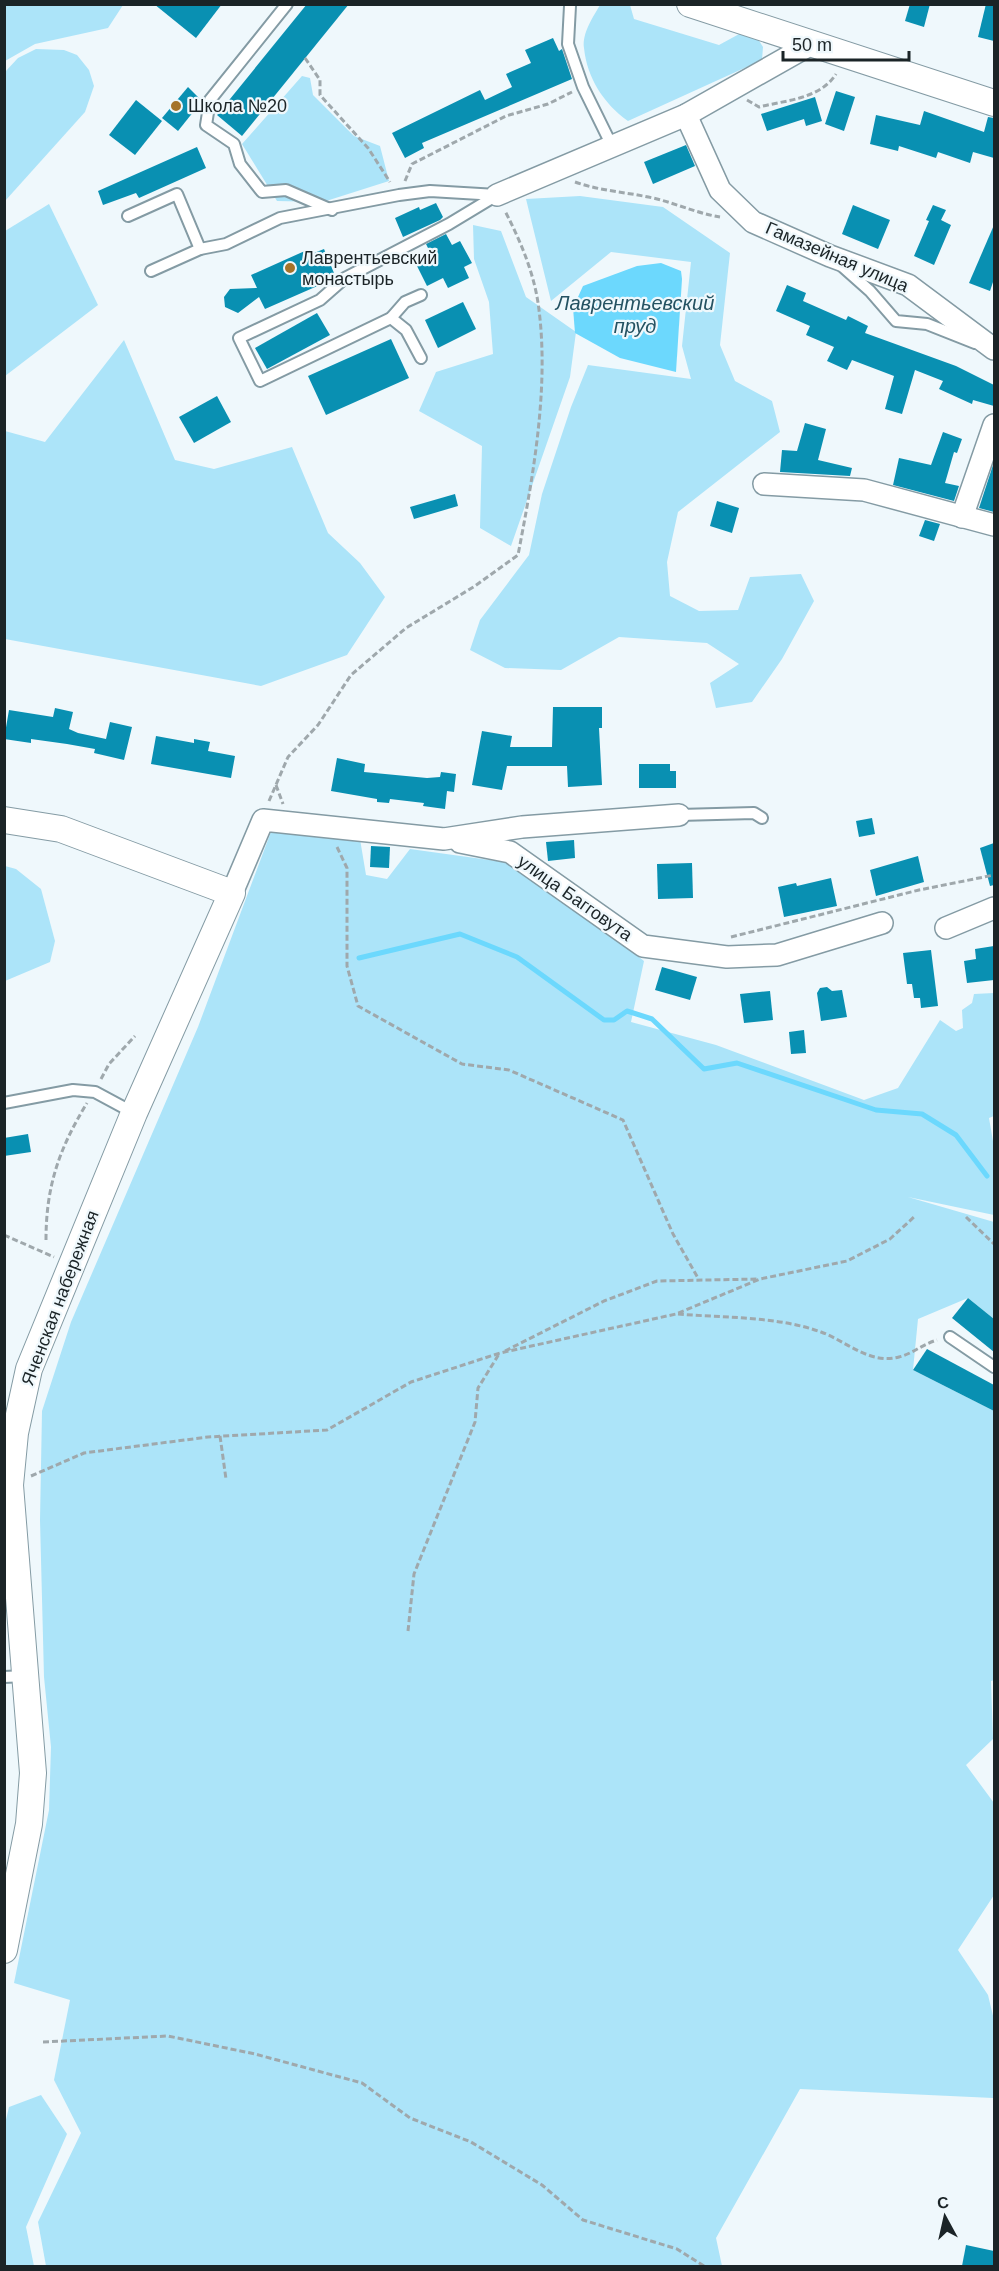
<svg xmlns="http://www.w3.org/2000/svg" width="999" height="2271" font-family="Arial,sans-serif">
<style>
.green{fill:#ace4f9}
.water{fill:#6cd8fd}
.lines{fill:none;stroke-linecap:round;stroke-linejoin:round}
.stream{stroke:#6cd8fd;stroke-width:5}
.building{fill:#0990b2}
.service-casing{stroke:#849ba4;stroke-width:14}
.minor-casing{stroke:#849ba4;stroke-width:24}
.tertiary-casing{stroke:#849ba4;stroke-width:28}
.path{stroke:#9fa8ac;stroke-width:3;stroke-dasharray:6 3;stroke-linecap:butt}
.service{stroke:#fff;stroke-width:10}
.minor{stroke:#fff;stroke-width:21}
.tertiary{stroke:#fff;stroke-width:26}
.poi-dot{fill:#a57329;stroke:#eff8fc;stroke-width:2}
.labels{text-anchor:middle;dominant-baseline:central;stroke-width:4.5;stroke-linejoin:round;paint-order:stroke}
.poi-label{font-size:18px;fill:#1b2427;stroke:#eff8fc;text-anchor:start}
.street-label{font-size:18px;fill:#1b2427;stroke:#eff8fc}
.water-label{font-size:20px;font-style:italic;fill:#245262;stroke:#eff8fc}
</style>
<rect width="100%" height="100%" fill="#eff8fc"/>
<g class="green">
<polygon points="5,4 123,4 123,5 108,28 35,44 5,61"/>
<path d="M 600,5 L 630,5 L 634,19 L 719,45 L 741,33 L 756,36 L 763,47 L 762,60 L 628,121 C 604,104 587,78 584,48 C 582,33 593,17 600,5 Z"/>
<polygon points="36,49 64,50 77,55 89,70 94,86 85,112 5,201 5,72 18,58"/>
<polygon points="302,76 310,78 313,95 354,136 380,146 389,181 323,202 277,201 242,144"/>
<polygon points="580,196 663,207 730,253 720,345 735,381 772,401 780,432 678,512 667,562 670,596 699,611 738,610 750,577 801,574 814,601 782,659 752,702 716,708 710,683 739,664 707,643 619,637 561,670 505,668 470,650 480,620 529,555 542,494 571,407 588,365 691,379 682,346 691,262 611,252 551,301 526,199"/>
<polygon points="49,204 98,305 5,376 5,231"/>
<polygon points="473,225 501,231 526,297 576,332 570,377 511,546 480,528 482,446 419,411 436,372 493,354 489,302 474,259"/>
<polygon points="124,340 175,460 214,469 292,447 328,533 360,563 385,597 347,655 261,686 5,639 5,431 45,442"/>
<polygon points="272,829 360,839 366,875 387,879 410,849 504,862 595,923 644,961 631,1022 716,1045 864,1100 898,1088 940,1020 956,1031 963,1028 962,1010 972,1003 974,994 994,993 994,1116 989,1118 994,1147 994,1215 908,1197 994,1222 994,1319 968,1298 918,1319 913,1370 994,1411 994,1680 991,1681 993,1739 966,1765 994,1803 994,1895 958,1950 988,1995 994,2020 993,2098 800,2089 716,2238 722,2266 46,2266 38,2222 81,2133 54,2080 70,2000 14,1983 49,1810 51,1747 44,1677 40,1520 42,1411 71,1322 198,1027"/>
<polygon points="5,866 16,869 41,889 55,941 50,962 5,981"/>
<polygon points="41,2095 67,2134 26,2227 34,2266 5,2266 4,2128 9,2107"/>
</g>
<polygon class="water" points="661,263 681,271 682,279 676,372 620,358 575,333 573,308 583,286 637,266"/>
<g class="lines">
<polyline class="stream" points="359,958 460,934 517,957 604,1020 614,1020 627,1011 652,1019 704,1069 737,1063 876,1110 922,1114 956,1135 987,1176"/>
</g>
<g class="building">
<polygon points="154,4 222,4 196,38"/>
<polygon points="307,4 349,4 242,136 217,115"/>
<polygon points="910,4 930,4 924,27 905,21"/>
<polygon points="986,4 994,4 994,41 978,37"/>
<polygon points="553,38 559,51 562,49 572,79 422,143 424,148 405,158 392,133 480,90 485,100 512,87 506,74 531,63 525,50"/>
<polygon points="188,87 202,101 178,131 162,118"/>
<polygon points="836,91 855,97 844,131 825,124"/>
<polygon points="815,97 822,121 806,126 804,119 767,131 761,114"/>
<polygon points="136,100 162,121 135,155 109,135"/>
<polygon points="924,111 984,132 988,117 994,118 994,158 973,152 970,163 938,152 936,158 899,146 898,151 870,144 876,115 920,125"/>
<polygon points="686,145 695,166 653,184 644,162"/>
<polygon points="197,147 206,168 139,198 136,193 103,205 98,191"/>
<polygon points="436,203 443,217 440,220 403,237 395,218 419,207 420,210"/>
<polygon points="853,205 890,220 878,249 842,234"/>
<polygon points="933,205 946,210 941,220 951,225 934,265 914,256 929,221 926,220"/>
<polygon points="994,225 994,279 990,291 969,283"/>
<polygon points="446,234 452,245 460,241 472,263 464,267 469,278 448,288 443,278 427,286 416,264 432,256 426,244"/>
<polygon points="324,249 334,273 319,279 322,284 265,309 259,297 238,313 225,307 224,297 230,289 257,288 251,275 307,250 309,255"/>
<polygon points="787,285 806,293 803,301 846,320 848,316 868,326 865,333 956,366 994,385 994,406 973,400 972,404 939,389 943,381 915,370 902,414 885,409 894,376 852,360 847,370 827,361 834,347 806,335 810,326 776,311"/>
<polygon points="463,302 476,329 438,348 425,320"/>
<polygon points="317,313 330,335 267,369 255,348"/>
<polygon points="391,339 409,378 326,415 308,376"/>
<polygon points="217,396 231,422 194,443 179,417"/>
<polygon points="805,423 826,429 818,460 852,468 850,476 780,472 782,450 797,451"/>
<polygon points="943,432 962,439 957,453 954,452 945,483 959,486 954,501 893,485 899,458 931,465"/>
<polygon points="994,462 994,512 979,508"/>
<polygon points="455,494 458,506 414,519 410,507"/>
<polygon points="717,501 739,508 732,533 710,526"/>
<polygon points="925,520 940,524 934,541 919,536"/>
<polygon points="553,707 602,707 602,728 599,728 602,785 568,787 567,766 507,766 502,790 472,785 482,731 512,736 510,747 552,747"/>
<polygon points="55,708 73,712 69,729 78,733 106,739 110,722 132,727 124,760 94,753 95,749 67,744 31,739 31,743 4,739 9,710 53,717"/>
<polygon points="156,736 194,743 194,739 210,742 208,751 235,756 231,778 151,764"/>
<polygon points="337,758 365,764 364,772 427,778 440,777 441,772 456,774 454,792 447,791 445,809 423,806 424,803 390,799 389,803 377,802 377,799 331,791"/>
<polygon points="639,764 670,764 670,771 676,771 676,788 639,788"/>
<polygon points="872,818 875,834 859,837 856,821"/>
<polygon points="574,840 575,858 548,861 546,842"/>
<polygon points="994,843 994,885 990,886 980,848"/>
<polygon points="371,846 390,847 389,868 370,867"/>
<polygon points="918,856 924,882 876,896 870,870"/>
<polygon points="692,863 693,898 658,899 657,864"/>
<polygon points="831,878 837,906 784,917 778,887 796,883 797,886"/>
<polygon points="994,946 994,980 967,983 964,961 976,959 975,949"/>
<polygon points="931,950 938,1006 921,1008 920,998 914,998 912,984 907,984 903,953"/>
<polygon points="662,967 697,977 690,1000 655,990"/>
<polygon points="827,987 832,991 842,990 847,1017 821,1021 817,993 820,988"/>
<polygon points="770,991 773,1020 744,1023 740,994"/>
<polygon points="804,1030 806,1053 791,1054 789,1032"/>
<polygon points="28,1134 31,1152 4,1156 4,1138"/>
<polygon points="968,1298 994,1319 994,1352 952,1318"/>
<polygon points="927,1349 994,1385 994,1411 913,1370"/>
<polygon points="966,2245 994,2251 994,2266 962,2266"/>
</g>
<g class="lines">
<g class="service-casing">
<g id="service">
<polyline points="287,4 210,100 206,125 234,144 240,164 262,192 286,190 332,210"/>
<polyline points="570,6 568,44 583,87 612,146"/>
<polyline points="128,216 177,194 200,249 151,271"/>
<polyline points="200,249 226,244 280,218 399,195 430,191 497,195"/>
<polyline points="843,267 870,291 896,321 927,324 975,343"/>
<polyline points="421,295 405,302 391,318 260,381 239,338 320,300 345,278 449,224 497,195"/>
<polyline points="391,318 406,330 421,358"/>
<polyline points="679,815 754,813 762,818"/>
<polyline points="4,1103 73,1090 95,1092 134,1113"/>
<polyline points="950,1337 994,1367"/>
<polyline points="4,1677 25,1676"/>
</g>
</g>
<g class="minor-casing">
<g id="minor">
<polyline points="686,115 720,190 753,222 830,256 908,285 994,349"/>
<polyline points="497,195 686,115 813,43"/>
<polyline points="764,484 864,490 994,525"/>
<polyline points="962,517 994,425"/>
<polyline points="460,842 510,852 643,946 727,957 777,955 882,923"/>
<polyline points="232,893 263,820 444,839 522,827 679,815"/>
<polyline points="946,928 994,908"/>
</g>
</g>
<g class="tertiary-casing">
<g id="tertiary">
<polyline points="690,4 994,103"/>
<polyline points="4,820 61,829 232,893 134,1113 29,1369 15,1433 10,1485 33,1773 29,1824 4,1950"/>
</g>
</g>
<g class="path">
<polyline points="305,58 320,80 320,95 368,148 390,182"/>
<path d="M 747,100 L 759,107 C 787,100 820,99 836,74"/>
<polyline points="405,181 412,164 506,116 548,104 572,92"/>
<path d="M 575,182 C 600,191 626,192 653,198 C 675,203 696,213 720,217"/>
<polyline points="276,785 283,804"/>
<path d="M 269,801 L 288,757 L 318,725 L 351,675 L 406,628 L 475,586 L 518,555 C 533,477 549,389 539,310 C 535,275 521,242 505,211"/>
<polyline points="337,847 347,868 347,966 358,1006 462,1064 509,1070 623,1120 673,1234 698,1278"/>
<polyline points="731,937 919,890 994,875"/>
<polyline points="101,1079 109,1064 135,1036"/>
<polyline points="966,1217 994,1244"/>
<polyline points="4,1235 54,1257"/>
<path d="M 46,1240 C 46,1186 59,1149 87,1103"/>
<path d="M 678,1314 C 724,1318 777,1316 821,1332 C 846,1341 870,1365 899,1357 C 912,1354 923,1344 937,1340"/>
<polyline points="505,1351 604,1301 657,1281 759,1279"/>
<polyline points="220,1436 226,1479"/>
<polyline points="31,1476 84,1453 208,1437 327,1430 411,1382 500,1353 676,1314 760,1279 847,1261 890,1239 914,1217"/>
<polyline points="408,1631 414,1574 475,1422 478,1388 499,1354"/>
<polyline points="43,2042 168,2036 255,2054 362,2083 410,2118 471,2142 542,2185 583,2220 677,2249 704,2266"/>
</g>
<use href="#service" class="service"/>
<use href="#minor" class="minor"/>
<use href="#tertiary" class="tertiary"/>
</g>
<g class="poi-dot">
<circle cx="176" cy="106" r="6"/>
<circle cx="290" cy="268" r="6"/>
</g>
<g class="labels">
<g class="poi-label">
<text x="188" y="106">Школа №20</text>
<text x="302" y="258">Лаврентьевский<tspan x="302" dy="21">монастырь</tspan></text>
</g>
<g class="street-label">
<text transform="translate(837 257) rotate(23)">Гамазейная улица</text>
<text transform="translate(575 898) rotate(35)">улица Багговута</text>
<text transform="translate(60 1298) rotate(-69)">Яченская набережная</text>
</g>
<g class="water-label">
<text x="635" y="303">Лаврентьевский<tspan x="635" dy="23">пруд</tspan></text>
</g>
</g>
<rect width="999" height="2271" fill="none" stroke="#1b2427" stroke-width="12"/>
<g transform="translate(945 2217) rotate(352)" stroke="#eff8fc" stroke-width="4.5" paint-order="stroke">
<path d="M0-4.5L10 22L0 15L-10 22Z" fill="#1b2427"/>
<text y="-9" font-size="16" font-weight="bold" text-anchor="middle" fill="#1b2427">С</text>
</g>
<path d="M783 51v9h126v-9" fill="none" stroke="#1b2427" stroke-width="3"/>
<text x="792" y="51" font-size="18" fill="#1b2427" stroke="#eff8fc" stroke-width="4.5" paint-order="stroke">50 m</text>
</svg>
